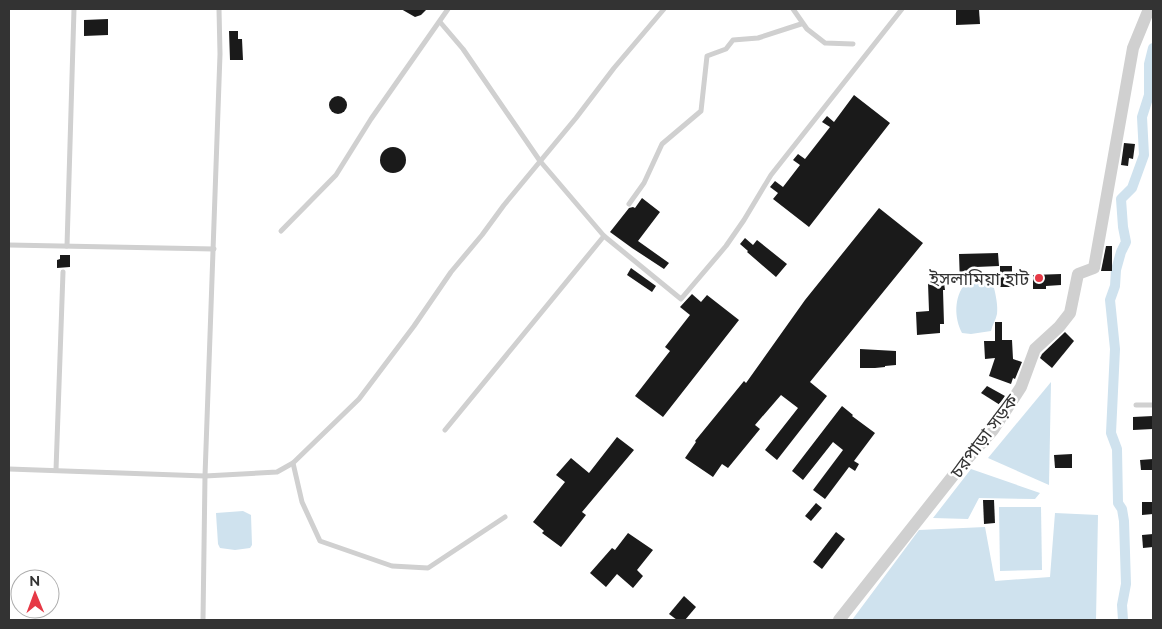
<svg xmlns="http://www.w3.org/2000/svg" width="1162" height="629" font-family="Raleway,'Noto Sans Bengali',sans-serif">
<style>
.water{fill:#cfe2ee}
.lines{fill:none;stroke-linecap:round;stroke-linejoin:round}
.canal{stroke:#cfe2ee;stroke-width:10}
.building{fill:#1a1a1a}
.service{stroke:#d0d0d0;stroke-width:5}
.tertiary{stroke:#d0d0d0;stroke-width:12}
.poi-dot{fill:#e63946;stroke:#fff;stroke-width:2}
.labels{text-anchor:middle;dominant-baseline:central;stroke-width:5;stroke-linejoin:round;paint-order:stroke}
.poi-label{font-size:18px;fill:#333;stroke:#fff;text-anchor:end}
.street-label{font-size:18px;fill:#333;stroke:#fff}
</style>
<rect width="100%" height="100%" fill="#fff"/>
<g class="water">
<path d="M 985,282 L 994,288 C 996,296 998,306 997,314 C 996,320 992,325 991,331 L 971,334 L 962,333 C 954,318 954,297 965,284 Z"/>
<polygon points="1051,382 1049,485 988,458"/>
<polygon points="971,469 1040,493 1035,499 979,498 968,519 933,518"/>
<polygon points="999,507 1041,507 1042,570 1000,571"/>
<polygon points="243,511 251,515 252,545 250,548 235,550 220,548 218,544 216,513"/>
<polygon points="1055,513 1098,515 1096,620 852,620 919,530 985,527 995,581 1050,577"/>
</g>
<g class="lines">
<polyline class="canal" points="1123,620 1122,605 1126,584 1124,521 1122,509 1118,503 1117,449 1111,433 1115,349 1110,300 1115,286 1116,270 1121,252 1126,242 1123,227 1121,199 1132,188 1144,155 1142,117 1149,95 1149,64 1153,48"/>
</g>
<g class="building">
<polygon points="401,9 427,9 421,15 415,17"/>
<polygon points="956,9 979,9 980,24 956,25"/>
<polygon points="108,19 108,35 84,36 84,20"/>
<polygon points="229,31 238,31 238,39 242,39 243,60 230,60"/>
<polygon points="854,95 890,123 809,227 773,199 778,193 770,187 775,181 783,187 800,165 793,160 798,154 805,159 830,127 822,122 827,116 834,122"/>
<circle cx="338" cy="105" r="9"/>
<polygon points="1124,143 1135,144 1133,159 1129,158 1128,166 1121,165"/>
<circle cx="393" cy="160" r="13"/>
<polygon points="642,198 660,212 638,241 669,263 664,269 632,248 610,232 629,208 633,207 635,208"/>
<polygon points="879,208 923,243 810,382 827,396 777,460 765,450 798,408 781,395 755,425 760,429 728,468 722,464 713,477 685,458 696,442 695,441 744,381 746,383 805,300"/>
<polygon points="745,238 753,245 757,240 787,264 776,277 747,252 748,251 740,244"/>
<polygon points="1106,246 1112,246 1112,271 1101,271"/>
<polygon points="998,253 999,266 976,267 976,282 960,283 959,254"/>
<polygon points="60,255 70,255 70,267 57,268 57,260 60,259"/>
<rect x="1000" y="266" width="12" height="21"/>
<polygon points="631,268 656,286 652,292 627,275"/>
<polygon points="1061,274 1061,285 1046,286 1046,289 1033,289 1033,275"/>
<polygon points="928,283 944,283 945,290 943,290 944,324 940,324 940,333 917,335 916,312 929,311"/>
<polygon points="692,294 701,302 707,295 739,320 663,417 635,396 670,351 665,347 690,315 680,307"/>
<polygon points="995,322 1002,322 1002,340 1012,340 1013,359 1022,362 1015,379 1013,378 1011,384 989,376 995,358 985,359 984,341 995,341"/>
<polygon points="1065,332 1074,341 1052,368 1040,358 1042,354"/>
<polygon points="860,349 896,351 896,365 885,366 885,367 875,368 860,368"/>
<polygon points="987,386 1005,396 1000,405 981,393"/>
<polygon points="842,406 853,415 852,416 875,433 854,461 859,464 855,471 849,467 825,499 813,490 843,450 833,442 803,480 792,471"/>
<polygon points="1153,416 1153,429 1133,430 1133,417"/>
<polygon points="617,437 634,450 582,512 586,515 561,547 542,533 544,531 533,522 565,482 556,475 571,458 589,473"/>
<polygon points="1072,454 1072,468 1055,468 1054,455"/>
<polygon points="1153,459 1153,470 1141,470 1140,460"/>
<polygon points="983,500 994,500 995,523 984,524"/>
<polygon points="1142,502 1153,502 1153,514 1142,515"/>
<polygon points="816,503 822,508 811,521 805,516"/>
<polygon points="836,532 845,539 822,569 813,562"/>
<polygon points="628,533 653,550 637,570 643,576 633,588 617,574 606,587 590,573 612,548 615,550"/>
<polygon points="1153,534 1153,547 1143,548 1142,535"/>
<polygon points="684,596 696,607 685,620 677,620 669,614"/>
</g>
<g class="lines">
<g class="service">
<polyline points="793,9 807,29 825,43 853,44"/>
<polyline points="440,22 463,49 540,161 604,236 681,299 726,246 744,220 771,175 902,9"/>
<polyline points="629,204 644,183 662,144 701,111 707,56 726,49 733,40 758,38 801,24"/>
<polyline points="281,231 336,175 371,119 448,9"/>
<polyline points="9,245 214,249"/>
<polyline points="67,246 74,9"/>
<polyline points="1136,405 1153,405"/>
<polyline points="445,430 604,236"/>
<polyline points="9,469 205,476 277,472 293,463"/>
<polyline points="56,470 63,272"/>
<polyline points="505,517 428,568 392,566 320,541 302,502 293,463 359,399 414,326 451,272 482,235 504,205 576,118 614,68 664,9"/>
<polyline points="203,620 205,476 220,54 219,9"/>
</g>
<polyline class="tertiary" points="839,620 960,467 993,430 1021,387 1035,349 1059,327 1070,313 1078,274 1094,268 1133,48 1149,9"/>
</g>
<circle class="poi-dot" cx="1039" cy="278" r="5"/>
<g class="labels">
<g class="poi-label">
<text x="1029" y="278">ইসলামিয়া হাট</text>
</g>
<g class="street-label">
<text transform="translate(984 436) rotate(-53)">চরপাড়া সড়ক</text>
</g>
</g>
<rect width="1162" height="629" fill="none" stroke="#333333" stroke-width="20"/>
<g transform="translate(35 594) rotate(359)"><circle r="24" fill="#ffffff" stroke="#adadad"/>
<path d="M0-4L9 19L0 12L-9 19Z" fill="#e63946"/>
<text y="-8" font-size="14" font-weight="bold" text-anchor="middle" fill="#333333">N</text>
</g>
</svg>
